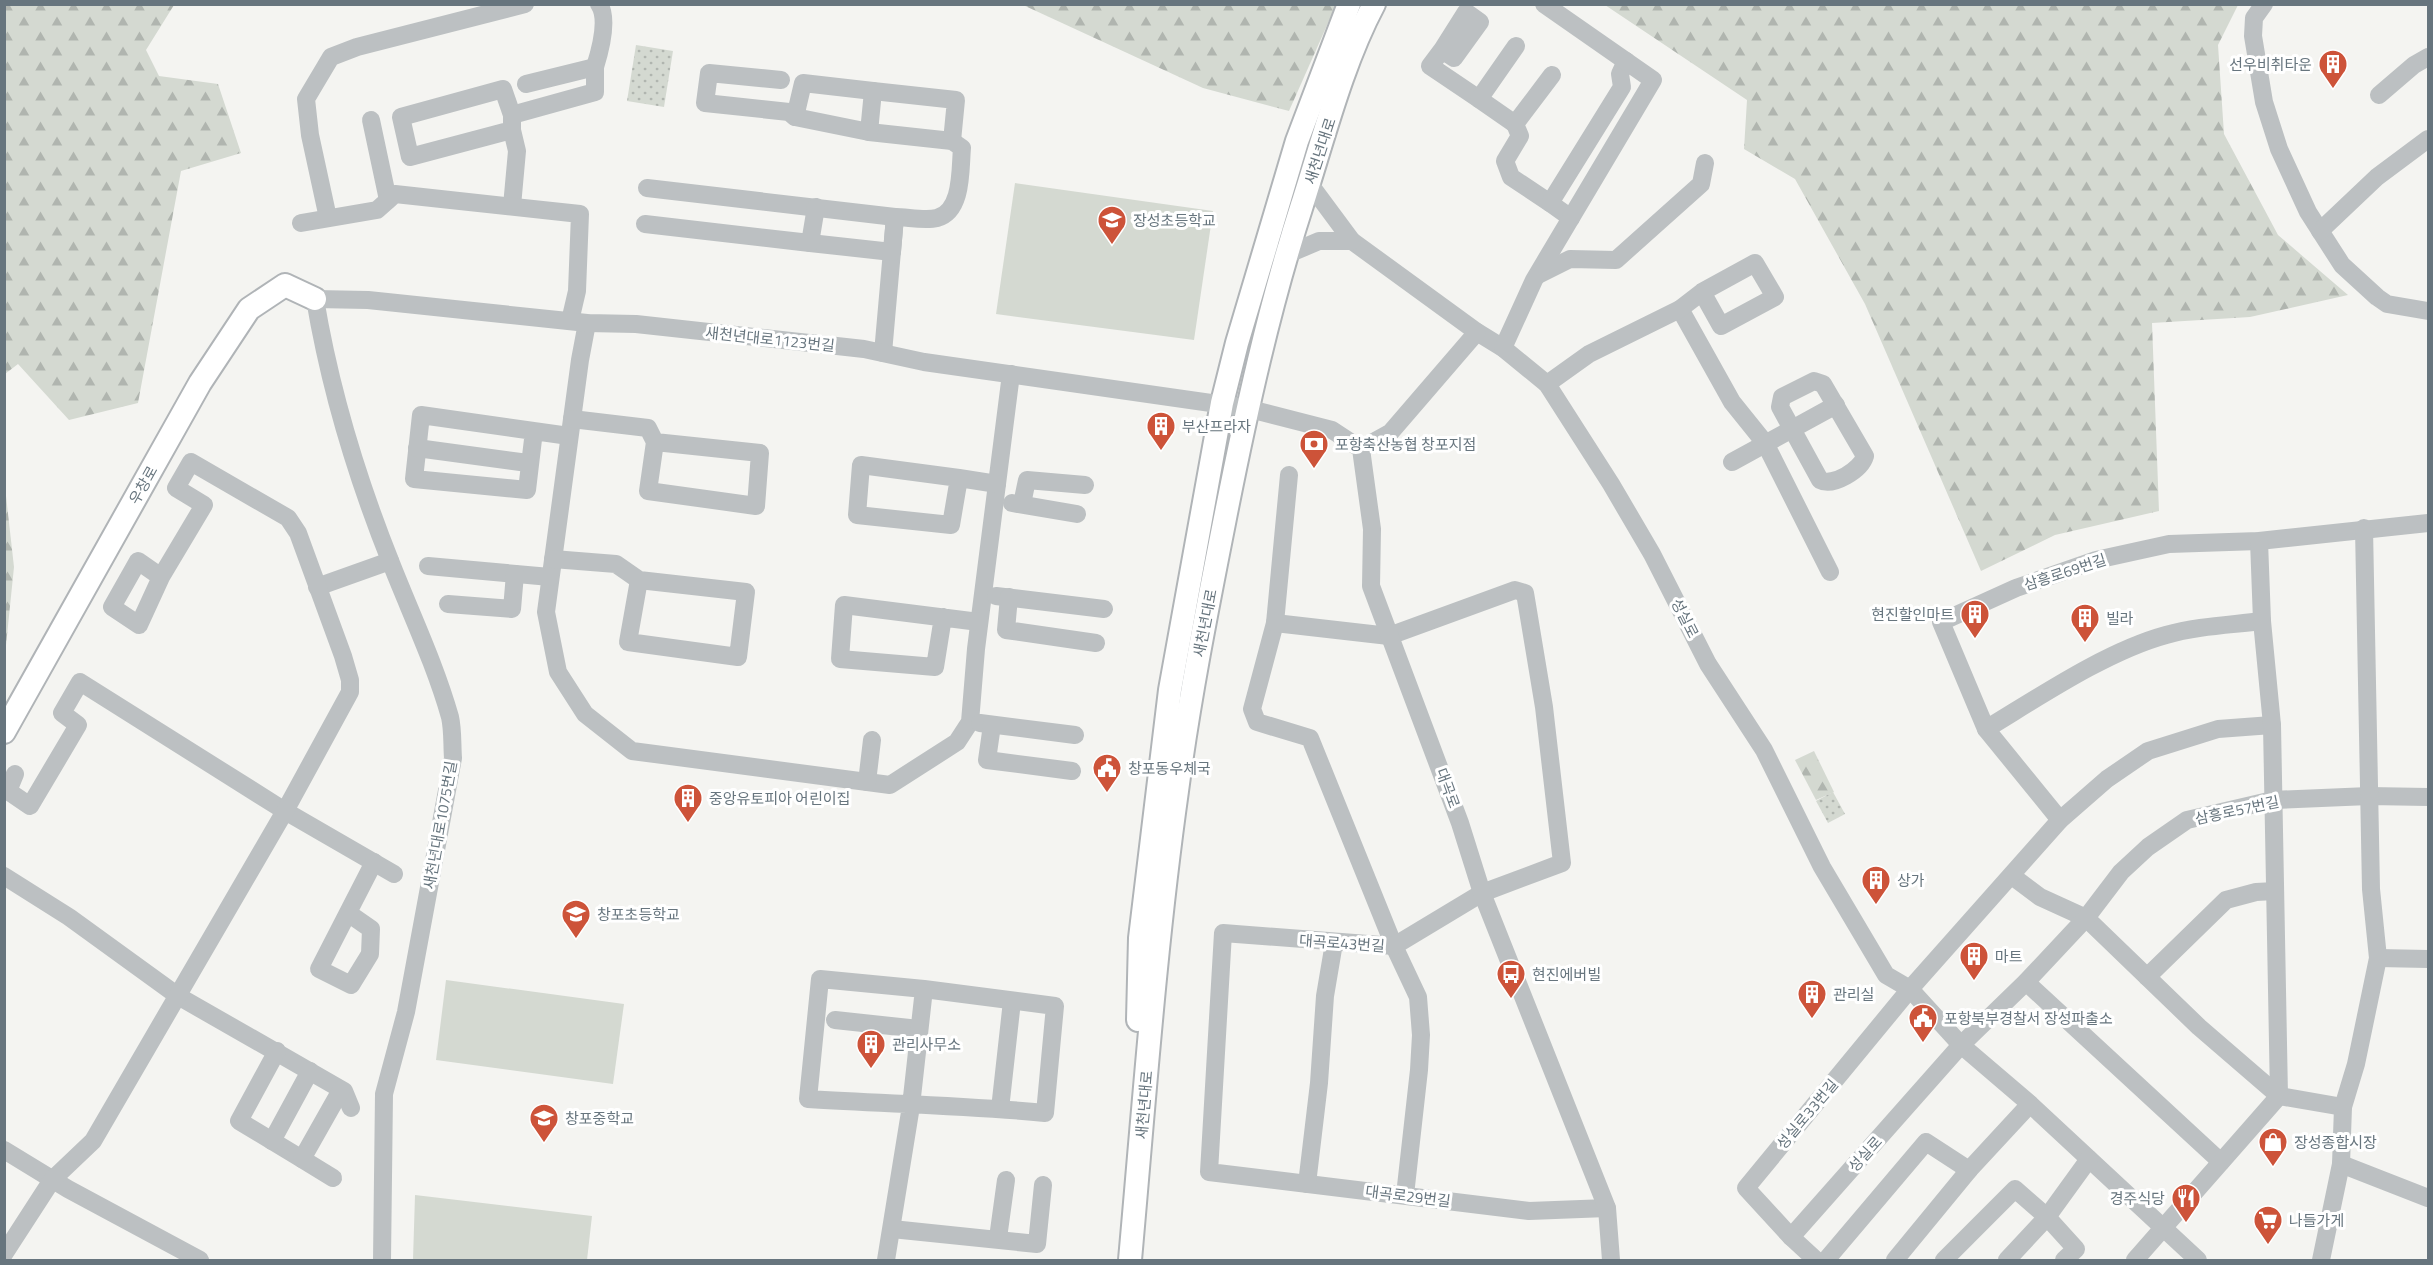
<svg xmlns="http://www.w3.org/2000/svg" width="2433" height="1265" font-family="'Titillium Web','Noto Sans KR',sans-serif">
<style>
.grass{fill:#d4d9d1}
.forest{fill:url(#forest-firs)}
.park{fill:url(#park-dots)}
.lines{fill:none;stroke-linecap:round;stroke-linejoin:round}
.major-casing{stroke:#b0b4b7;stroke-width:26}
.minor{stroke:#bcc0c2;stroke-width:18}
.major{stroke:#fff;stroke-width:22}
.labels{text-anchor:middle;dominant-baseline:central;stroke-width:6;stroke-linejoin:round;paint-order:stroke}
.poi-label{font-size:15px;fill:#67757e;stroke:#fff;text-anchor:start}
.street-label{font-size:15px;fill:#67757e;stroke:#fff}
</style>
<defs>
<pattern id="forest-firs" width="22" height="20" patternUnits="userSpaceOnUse" patternTransform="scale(1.5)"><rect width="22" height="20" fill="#d4d9d1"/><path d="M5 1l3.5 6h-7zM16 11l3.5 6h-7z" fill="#b0b5af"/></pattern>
<pattern id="park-dots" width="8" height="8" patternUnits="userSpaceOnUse" patternTransform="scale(1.5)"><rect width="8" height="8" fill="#d4d9d1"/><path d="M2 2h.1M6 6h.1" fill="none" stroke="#b0b5af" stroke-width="1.8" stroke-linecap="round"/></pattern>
</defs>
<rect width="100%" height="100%" fill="#f4f4f1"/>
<g class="grass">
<polygon points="1015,183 1213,211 1194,340 996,314"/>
<polygon points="446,980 624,1004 613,1084 436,1060"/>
<polygon points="415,1195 592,1216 587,1260 413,1260"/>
</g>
<g class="forest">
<polygon points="5,4 174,5 146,50 159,76 218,84 241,153 181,171 138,403 69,420 18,364 5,374"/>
<polygon points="1023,5 1336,5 1289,111 1203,88"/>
<polygon points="1605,5 2238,5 2218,45 2224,134 2278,235 2348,295 2250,317 2152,323 2159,511 2055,535 1981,571 1865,304 1795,179 1744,149 1747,100"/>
<polygon points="4,478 14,567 5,655 4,655"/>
<polygon points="1814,751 1834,792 1816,800 1795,760"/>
</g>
<g class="park">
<polygon points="636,45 673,51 664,107 627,101"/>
<polygon points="1833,792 1845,814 1828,823 1816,801"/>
</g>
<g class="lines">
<g class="major-casing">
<g id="major">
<polyline points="4,732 200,383 249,309 285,285 315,299"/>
<polyline points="1138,1020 1140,938 1170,690 1222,403 1237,343 1297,141 1349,4"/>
<path d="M 1130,1260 C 1144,1104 1155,947 1177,791 C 1189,700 1207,609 1225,518 C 1246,412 1269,307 1302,205 C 1323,140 1342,64 1374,4"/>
</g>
</g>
<g class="minor">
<polyline points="2264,4 2254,18 2253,36 2264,102 2279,149 2308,212 2342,265 2377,297 2387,304 2428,311"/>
<polyline points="1442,50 1466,12 1480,22 1454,58 1442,50 1430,66 1479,99"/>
<path d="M 595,67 C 600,51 609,19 599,4"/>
<path d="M 781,80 L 709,73 L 705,103 L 789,112 L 795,117 L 869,132 L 952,141 L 962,148 C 960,169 963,211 937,218 C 925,221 907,217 895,217 L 883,353"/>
<polyline points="2379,95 2414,65 2428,57"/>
<polyline points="512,115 595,92 595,67 526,84"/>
<polyline points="795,117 803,83 873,91"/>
<polyline points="371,120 388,200"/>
<polyline points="1515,124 1479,99 1516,46"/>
<polyline points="869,132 873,91 956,100 952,141"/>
<polyline points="1309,183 1352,241 1477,332 1503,348 1547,384 1611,484 1652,554 1708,664 1764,750 1822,867 1886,975 1910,989 1961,1045 2030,1104 2198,1260"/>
<polyline points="647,188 895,217 892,252 810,243"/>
<polyline points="1550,203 1511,177 1505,161 1520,136 1515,124 1552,75"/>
<polyline points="512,206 517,151 512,130 410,157 401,117 503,89 512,115 512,130"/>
<polyline points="328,218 310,135 306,99 331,57 357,47 525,4"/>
<polyline points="1571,218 1550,203 1622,87 1620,74 1626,61"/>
<polyline points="301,223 377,210 395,194 580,214 577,291 570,321"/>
<polyline points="645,224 810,243 816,207"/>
<polyline points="2320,231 2377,177 2428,139"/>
<polyline points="1279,253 1286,255 1319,241 1352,241"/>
<polyline points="1538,275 1570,259 1616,260 1701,184 1705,163"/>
<polyline points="1680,309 1732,402 1765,443 1830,572"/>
<polyline points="587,323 580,360 546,612 558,672 585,714 632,751 890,785 957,742 970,722 976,649 1011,374"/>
<polyline points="1503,348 1534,280 1653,80 1544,4"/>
<path d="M 1814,381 L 1823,384 L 1865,456 C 1861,470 1833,487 1820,480 L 1780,407 L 1782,397 Z"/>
<polyline points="1547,384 1589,354 1680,309 1702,292 1755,263 1775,297 1721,326 1702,292"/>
<polyline points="572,419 648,428 655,442 648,491 756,506 760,453 655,442"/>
<polyline points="534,431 527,490 414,479 421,415 569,436"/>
<polyline points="417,448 528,463"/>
<polyline points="1361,449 1390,433 1477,332"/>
<polyline points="1732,462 1836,405"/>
<polyline points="1289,475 1275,623 1252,709 1257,722 1310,738 1394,946 1418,997 1421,1035 1419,1070 1405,1195"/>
<polyline points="959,478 861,465 857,515 951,525 959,478 997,484"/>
<polyline points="1012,503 1077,514"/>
<polyline points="1022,504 1027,480 1085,485"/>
<polyline points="553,559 616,564 639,580 628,642 738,657 746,592 639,580"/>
<polyline points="428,566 550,577"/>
<polyline points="317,587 390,561"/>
<polyline points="996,596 1104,609"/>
<polyline points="1009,597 1006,630 1096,643"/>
<polyline points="448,604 512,609 515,574"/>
<polyline points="943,617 935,667 840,659 844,605 979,622"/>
<polyline points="1275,623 1389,636 1515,590 1525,593 1544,707 1562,863 1482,893 1394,946 1223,933 1209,1172 1529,1211 1607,1208"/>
<polyline points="980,723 1075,735"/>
<polyline points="992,725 987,760 1072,771"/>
<path d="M 1986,729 C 2039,697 2107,651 2166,635 C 2197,626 2230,625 2262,621"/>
<polyline points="15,774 8,791 30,806 78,725 62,713 80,682 285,811 394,874"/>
<polyline points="867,782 872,740"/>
<polyline points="2060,820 1986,729 1941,622 2016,588 2096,560 2169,544 2259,541 2428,523"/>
<polyline points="4,876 69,917 178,996 344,1091 351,1108"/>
<polyline points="2012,876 2040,897 2086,918 2199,1027 2279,1096 2343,1107"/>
<polyline points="348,913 371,929 370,954 351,985 319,969 374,862"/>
<polyline points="2378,958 2428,959"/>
<polyline points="2147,977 2226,900 2256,892 2275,891"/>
<polyline points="2026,982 2221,1162"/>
<polyline points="835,1020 919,1029"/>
<polyline points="277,1051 239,1121 302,1159"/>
<polyline points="1000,1109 1012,1001"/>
<polyline points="272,1141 310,1071"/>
<polyline points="4,1150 68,1189 200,1260"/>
<polyline points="2341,1164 2428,1198"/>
<polyline points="333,1178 302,1159 341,1090"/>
<polyline points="1307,1184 1319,1083 1325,996 1334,943"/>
<polyline points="892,1229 1037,1244 1043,1185"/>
<polyline points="1791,1237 1961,1045 2026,982 2086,918 2121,872 2148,847 2187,820 2273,800 2369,796 2428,797"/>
<polyline points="998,1238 1006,1180"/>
<polyline points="4,1254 52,1180 93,1141 285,811 350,692 350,680 343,656 298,533 288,518 191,462 176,488 204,505 161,577 138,561 112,607 139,625 161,577"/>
<path d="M 382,1260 L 384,1094 L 406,1012 L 453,758 C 452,745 453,730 450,717 C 435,664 411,614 391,563 C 357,478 330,389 315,299 L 368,300 L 587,323 L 636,324 L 864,349 L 924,362 L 1246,408 L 1332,430 L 1361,449 L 1372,529 L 1371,586 L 1460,823 L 1482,893 L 1607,1208 L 1611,1260"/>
<path d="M 886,1260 L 911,1106 L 924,989 L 820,979 L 808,1099 C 887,1104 966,1105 1045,1113 L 1055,1006 L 924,989"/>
<polyline points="1816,1260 1791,1237 1746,1188 1910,989 2060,820 2107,779 2148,751 2218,729 2272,725"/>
<polyline points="1826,1260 1926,1142 1969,1170"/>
<polyline points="1895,1260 1969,1170 2030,1104"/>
<polyline points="1944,1260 2015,1189 2047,1217 2076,1249 2064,1260"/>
<polyline points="2007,1260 2047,1217 2089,1159"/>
<polyline points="2135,1260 2279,1096 2272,725 2262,621 2259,541"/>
<polyline points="2321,1260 2341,1164 2343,1107 2356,1064 2378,958 2371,889 2364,528"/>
</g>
<use href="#major" class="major"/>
</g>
<defs>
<g id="building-pin" transform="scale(1.5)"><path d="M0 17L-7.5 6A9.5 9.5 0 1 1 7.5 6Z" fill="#cd5339" stroke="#fff"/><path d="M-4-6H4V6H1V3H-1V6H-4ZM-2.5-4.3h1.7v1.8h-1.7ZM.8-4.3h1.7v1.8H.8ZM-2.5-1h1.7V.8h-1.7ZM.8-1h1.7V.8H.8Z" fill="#fff"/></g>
<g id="school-pin" transform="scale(1.5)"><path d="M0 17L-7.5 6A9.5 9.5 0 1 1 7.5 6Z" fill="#cd5339" stroke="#fff"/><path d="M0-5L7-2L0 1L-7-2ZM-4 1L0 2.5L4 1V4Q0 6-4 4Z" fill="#fff"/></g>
<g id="bank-pin" transform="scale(1.5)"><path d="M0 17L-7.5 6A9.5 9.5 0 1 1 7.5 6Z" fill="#cd5339" stroke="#fff"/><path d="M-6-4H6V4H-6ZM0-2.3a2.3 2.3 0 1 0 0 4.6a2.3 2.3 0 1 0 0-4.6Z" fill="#fff"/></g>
<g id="civic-pin" transform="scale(1.5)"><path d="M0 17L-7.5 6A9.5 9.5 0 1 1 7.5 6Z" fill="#cd5339" stroke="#fff"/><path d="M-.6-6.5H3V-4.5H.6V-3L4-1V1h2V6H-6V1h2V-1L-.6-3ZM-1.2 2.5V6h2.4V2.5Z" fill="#fff"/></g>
<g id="bus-pin" transform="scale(1.5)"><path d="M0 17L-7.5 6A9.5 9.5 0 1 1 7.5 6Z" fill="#cd5339" stroke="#fff"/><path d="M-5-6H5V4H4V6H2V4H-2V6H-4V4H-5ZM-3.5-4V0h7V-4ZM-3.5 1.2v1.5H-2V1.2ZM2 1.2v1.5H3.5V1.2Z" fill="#fff"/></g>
<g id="shop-pin" transform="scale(1.5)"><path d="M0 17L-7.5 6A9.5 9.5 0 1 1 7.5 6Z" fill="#cd5339" stroke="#fff"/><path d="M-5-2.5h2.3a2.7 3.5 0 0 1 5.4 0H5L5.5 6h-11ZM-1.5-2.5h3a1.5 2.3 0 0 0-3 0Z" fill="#fff"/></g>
<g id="restaurant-pin" transform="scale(1.5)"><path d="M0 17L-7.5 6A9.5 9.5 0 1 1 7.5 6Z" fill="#cd5339" stroke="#fff"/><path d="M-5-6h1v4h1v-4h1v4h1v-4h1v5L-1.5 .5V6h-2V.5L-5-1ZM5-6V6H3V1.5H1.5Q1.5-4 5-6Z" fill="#fff"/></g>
<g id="supermarket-pin" transform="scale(1.5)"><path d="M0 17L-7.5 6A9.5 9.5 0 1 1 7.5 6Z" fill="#cd5339" stroke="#fff"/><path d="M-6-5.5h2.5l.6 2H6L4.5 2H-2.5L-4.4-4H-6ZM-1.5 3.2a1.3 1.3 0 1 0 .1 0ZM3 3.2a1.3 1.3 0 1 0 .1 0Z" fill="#fff"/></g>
</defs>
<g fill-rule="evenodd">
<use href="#building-pin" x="2333" y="64"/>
<use href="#school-pin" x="1112" y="220"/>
<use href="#building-pin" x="1161" y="426"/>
<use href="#bank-pin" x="1314" y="444"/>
<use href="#building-pin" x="1975" y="614"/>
<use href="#building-pin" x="2085" y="618"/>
<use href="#civic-pin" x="1107" y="768"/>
<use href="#building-pin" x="688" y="798"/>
<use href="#building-pin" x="1876" y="880"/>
<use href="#school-pin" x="576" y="914"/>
<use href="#building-pin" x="1974" y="956"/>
<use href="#bus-pin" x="1511" y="974"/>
<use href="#building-pin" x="1812" y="994"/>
<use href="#civic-pin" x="1923" y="1018"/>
<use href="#building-pin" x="871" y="1044"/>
<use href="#school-pin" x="544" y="1118"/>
<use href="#shop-pin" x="2273" y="1142"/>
<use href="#restaurant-pin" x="2186" y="1198"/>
<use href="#supermarket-pin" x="2268" y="1220"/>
</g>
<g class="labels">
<g class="poi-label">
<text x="2312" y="64" text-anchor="end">선우비취타운</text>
<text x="1133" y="220">장성초등학교</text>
<text x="1182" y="426">부산프라자</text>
<text x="1335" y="444">포항축산농협 창포지점</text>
<text x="1954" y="614" text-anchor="end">현진할인마트</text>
<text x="2106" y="618">빌라</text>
<text x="1128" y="768">창포동우체국</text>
<text x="709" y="798">중앙유토피아 어린이집</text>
<text x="1897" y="880">상가</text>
<text x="597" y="914">창포초등학교</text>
<text x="1995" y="956">마트</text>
<text x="1532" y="974">현진에버빌</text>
<text x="1833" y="994">관리실</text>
<text x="1944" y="1018">포항북부경찰서 장성파출소</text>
<text x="892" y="1044">관리사무소</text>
<text x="565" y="1118">창포중학교</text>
<text x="2294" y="1142">장성종합시장</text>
<text x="2165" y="1198" text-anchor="end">경주식당</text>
<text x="2289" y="1220">나들가게</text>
</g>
<g class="street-label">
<text transform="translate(1320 151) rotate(-72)">새천년대로</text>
<text transform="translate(770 339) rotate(6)">새천년대로1123번길</text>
<text transform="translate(143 485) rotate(-61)">우창로</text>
<text transform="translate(2065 572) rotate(-18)">삼흥로69번길</text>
<text transform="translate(1685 618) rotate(63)">성실로</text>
<text transform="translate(1205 623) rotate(-79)">새천년대로</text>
<text transform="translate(1448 788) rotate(70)">대곡로</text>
<text transform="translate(2237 810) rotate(-12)">삼흥로57번길</text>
<text transform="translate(440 825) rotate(-80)">새천년대로1075번길</text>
<text transform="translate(1342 943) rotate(4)">대곡로43번길</text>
<text transform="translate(1144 1105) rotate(-85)">새천년대로</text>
<text transform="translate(1807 1114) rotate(-50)">성실로33번길</text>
<text transform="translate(1865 1154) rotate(-48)">성실로</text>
<text transform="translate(1408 1196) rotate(7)">대곡로29번길</text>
</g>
</g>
<rect width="2433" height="1265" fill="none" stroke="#67757e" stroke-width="12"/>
</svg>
